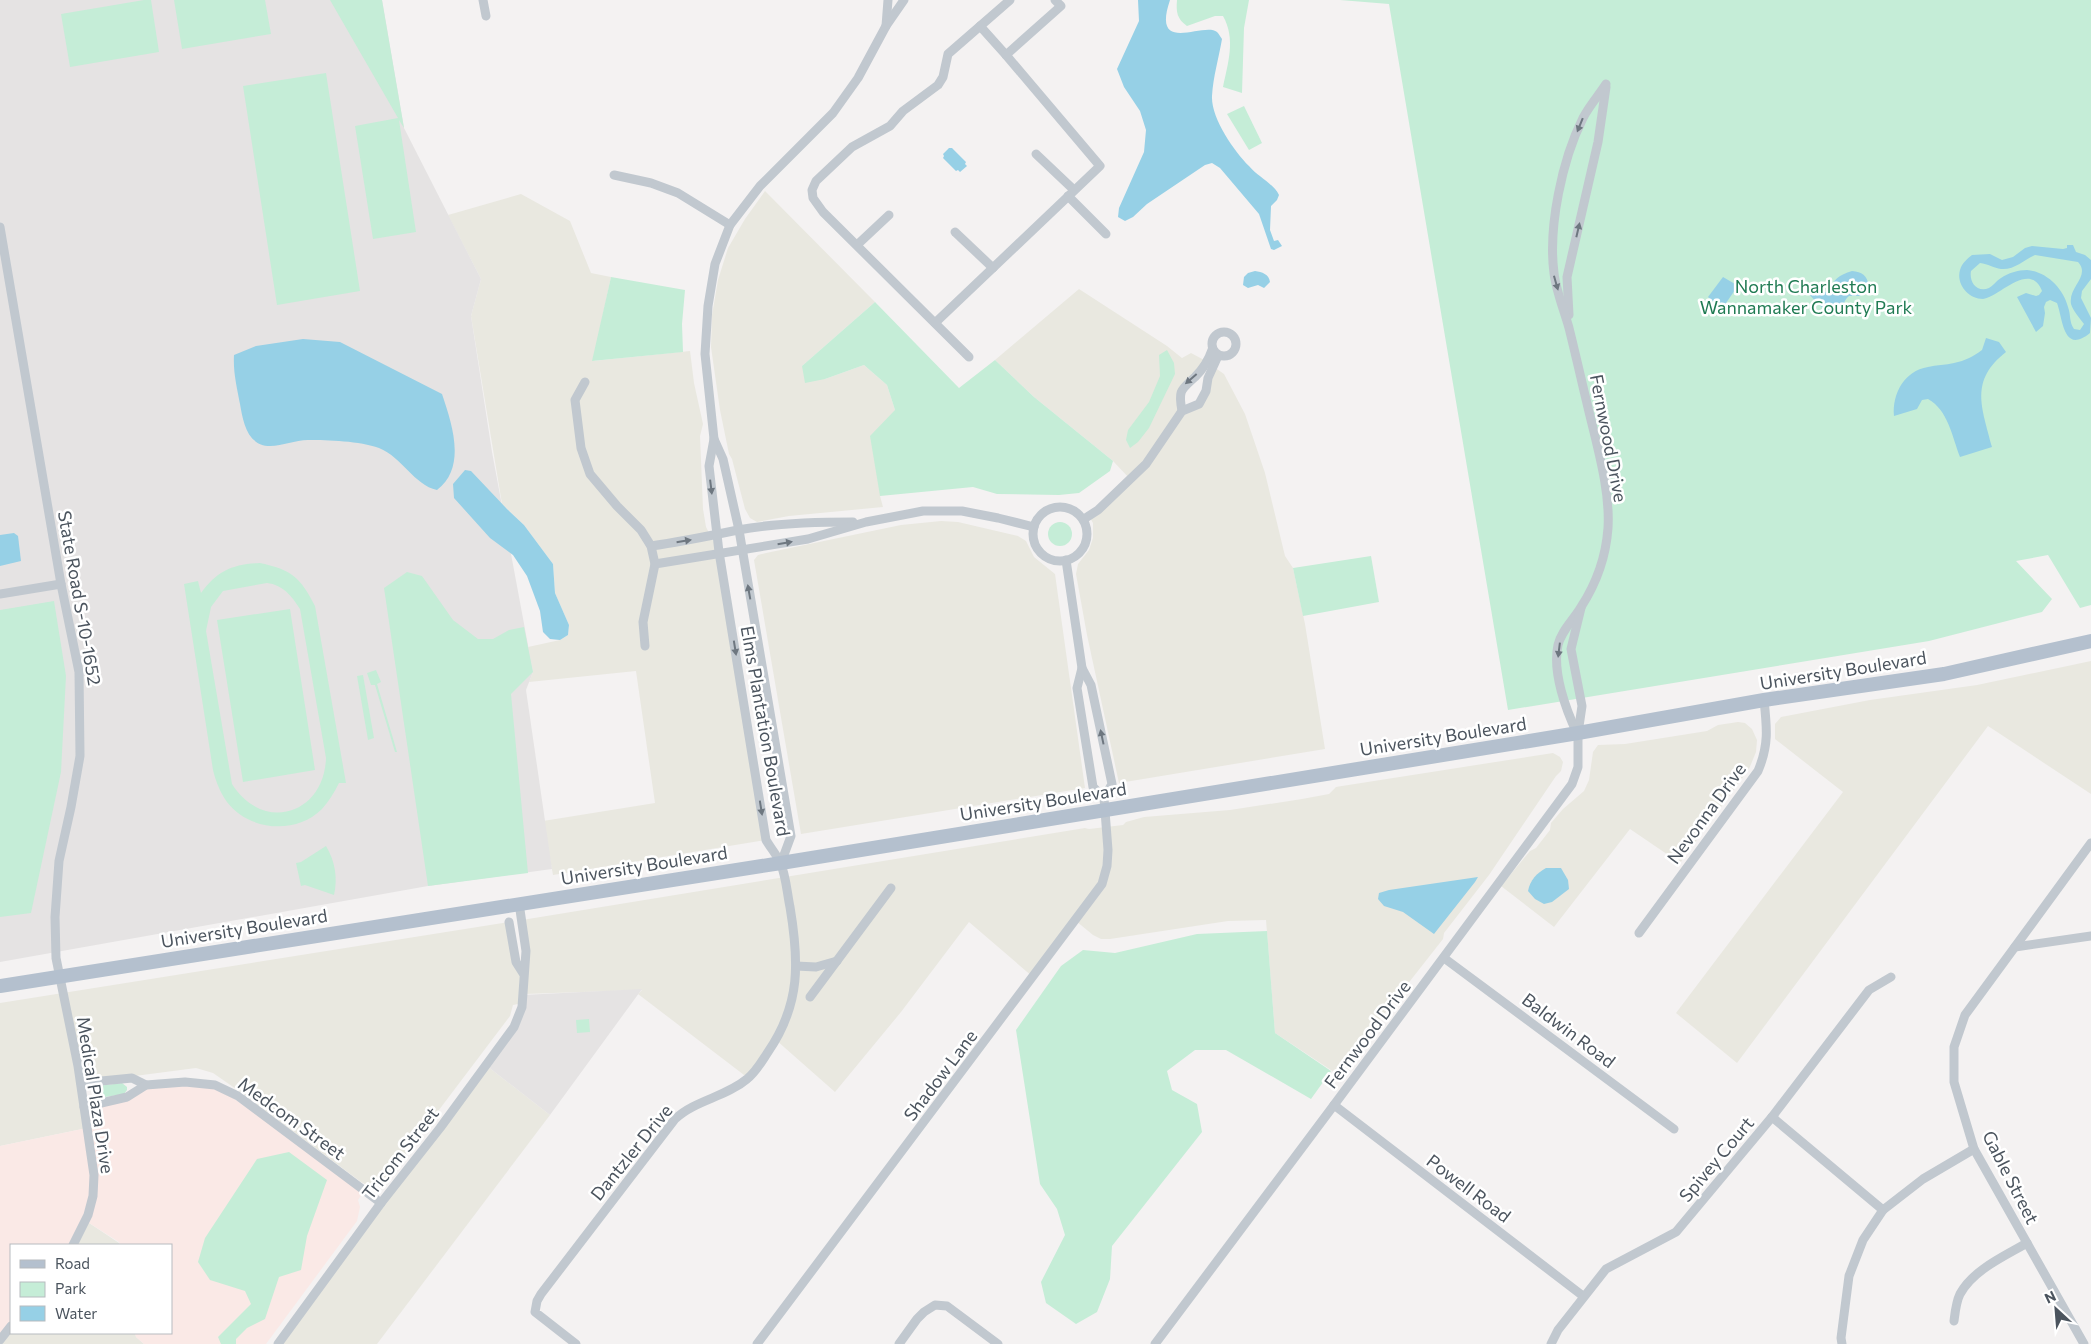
<svg xmlns="http://www.w3.org/2000/svg" width="2091" height="1344" font-family="Commissioner,sans-serif">
<style>
.commercial{fill:#e9e8e0}
.education{fill:#e5e3e3}
.medical{fill:#fae9e6}
.green{fill:#c5edd7;fill-rule:evenodd}
.water{fill:#96d0e6;fill-rule:evenodd}
.lines{fill:none;stroke-linecap:round;stroke-linejoin:round}
.street{stroke:#c1c8cf;stroke-width:9}
.primary{stroke:#b4c0ce;stroke-width:14}
.oneway{fill:#6e7780}
.labels{text-anchor:middle;dominant-baseline:central;stroke-width:5;stroke-linejoin:round;paint-order:stroke}
.park-label{font-size:18px;fill:#207b53;stroke:#fff}
.street-label{font-size:18px;fill:#4b545e;stroke:#fff}
</style>
<rect width="100%" height="100%" fill="#f4f2f2"/>
<g class="commercial">
<polygon points="765,191 875,302 802,366 825,379 864,365 887,385 895,410 880,496 883,507 789,516 757,522 750,518 745,509 732,459 729,454 720,410 711,347 712,315 718,280 728,248 745,219"/>
<polygon points="521,194 570,221 591,273 611,277 593,361 690,351 694,383 703,424 700,436 703,509 706,527 719,552 766,840 553,875 543,821 655,803 636,671 529,682 533,672 528,647 560,640 568,635 569,625 555,593 553,564 524,525 502,504 471,316 481,279 448,215"/>
<polygon points="1079,289 1167,346 1182,358 1191,353 1206,361 1185,384 1182,411 1199,404 1214,367 1224,374 1245,414 1265,473 1285,556 1293,568 1305,624 1325,749 1119,783 1087,635 1076,574 1078,564 1089,550 1093,538 1093,523 1089,516 1130,479 1113,461 1034,397 995,360"/>
<polygon points="941,521 958,522 1018,536 1026,541 1034,557 1055,574 1085,788 801,834 754,560 758,555 766,553 901,525"/>
<polygon points="2091,661 2091,794 1988,726 1737,1063 1676,1013 1843,792 1775,739 1775,724 1781,717 1870,700 1977,685"/>
<polygon points="1738,722 1745,723 1752,729 1757,740 1756,752 1749,769 1680,863 1630,829 1554,927 1501,886 1530,851 1536,848 1550,830 1551,823 1563,809 1584,791 1589,780 1593,752 1598,745 1625,744 1707,731 1718,725"/>
<polygon points="1553,753 1560,757 1563,762 1561,771 1556,776 1489,875 1444,933 1443,939 1337,1074 1275,1033 1266,920 1228,921 1110,939 1101,939 1093,935 1076,921 1033,977 969,922 901,1012 835,1092 776,1040 748,1078 638,994 642,990 524,994 523,1003 513,1005 510,1016 386,1180 381,1183 367,1185 361,1182 239,1091 213,1073 196,1068 81,1083 87,1128 0,1146 0,1003 509,922 523,973 522,920 1085,828 1089,829 1123,825 1126,822 1144,817 1230,810 1302,799 1329,794 1336,787 1342,786"/>
<polygon points="487,1066 550,1115 377,1344 278,1344"/>
<polygon points="86,1221 119,1243 120,1245 73,1245"/>
<polygon points="11,1333 135,1333 136,1337 144,1344 0,1344"/>
</g>
<g class="education">
<polygon points="0,0 382,0 404,128 481,279 471,316 492,452 533,672 526,690 552,869 428,886 0,962"/>
<polygon points="642,989 550,1115 487,1066 514,1027 523,995"/>
</g>
<polygon class="medical" points="146,1085 215,1085 364,1191 358,1200 360,1207 357,1221 266,1344 144,1344 136,1337 135,1333 171,1333 171,1245 120,1245 119,1242 86,1221 73,1245 11,1245 11,1326 0,1340 0,1146 87,1128 84,1107 127,1097"/>
<g class="green">
<polygon points="144,0 151,0 159,52 70,67 61,14"/>
<polygon points="174,0 265,0 271,34 182,49"/>
<polygon points="330,0 382,0 404,128 399,120 416,232 373,239 355,126 398,118"/>
<path d="M 1177,0 L 1249,0 L 1244,28 L 1242,93 L 1223,87 C 1228,63 1236,39 1223,16 L 1215,16 L 1187,26 C 1177,19 1176,12 1177,0 Z"/>
<polygon points="1340,0 2091,0 2091,605 2080,608 2048,555 2016,561 2052,599 2042,612 1929,641 1508,710 1389,4"/>
<polygon points="326,73 360,291 277,305 243,86"/>
<polygon points="1244,106 1262,143 1249,150 1227,114"/>
<polygon points="611,277 685,290 682,324 683,352 592,361"/>
<polygon points="875,302 959,388 995,360 1034,397 1113,461 1110,471 1079,493 1059,495 997,494 973,487 880,496 870,436 895,410 887,385 864,365 825,379 805,383 802,366"/>
<polygon points="1167,350 1174,363 1175,374 1149,428 1138,442 1130,448 1126,440 1128,430 1149,402 1160,376 1159,355"/>
<circle cx="1060" cy="534" r="12"/>
<polygon points="1371,556 1379,602 1303,616 1293,568"/>
<path d="M 260,563 C 292,570 300,577 315,606 L 346,783 L 339,783 C 334,793 329,801 322,809 C 296,835 249,831 227,802 C 220,792 216,782 213,770 L 184,584 L 198,581 L 201,593 C 217,571 232,564 260,563 ZM 267,583 C 283,585 291,595 300,609 L 326,758 C 324,815 263,833 232,784 L 206,631 L 211,607 L 223,591 Z"/>
<polygon points="407,572 422,576 453,620 478,639 493,639 509,630 524,627 533,672 511,694 528,873 428,886 384,588"/>
<polygon points="54,601 66,676 61,772 31,913 0,917 0,610"/>
<polygon points="290,609 315,770 243,782 217,620"/>
<polygon points="376,670 381,682 377,684 397,752 395,752 375,685 371,685 367,673"/>
<polygon points="363,675 374,738 368,740 357,676"/>
<path d="M 326,846 C 335,861 338,878 334,895 L 305,885 L 301,886 L 296,863 L 301,862 Z"/>
<polygon points="1267,931 1275,1033 1331,1071 1311,1099 1226,1050 1195,1050 1167,1071 1172,1090 1197,1104 1202,1132 1112,1246 1110,1279 1097,1312 1076,1324 1046,1303 1041,1282 1065,1235 1057,1209 1040,1184 1016,1030 1061,966 1083,950 1115,953 1197,934"/>
<polygon points="589,1019 590,1032 577,1033 576,1020"/>
<polygon points="122,1083 127,1087 127,1090 124,1094 99,1098 93,1093 93,1089 98,1086"/>
<polygon points="289,1152 327,1180 307,1236 301,1270 279,1277 265,1319 247,1328 236,1339 236,1344 221,1344 218,1337 251,1304 245,1291 210,1280 198,1262 205,1238 257,1159"/>
</g>
<g class="water">
<path d="M 1138,0 L 1170,0 C 1151,56 1204,21 1217,32 C 1219,34 1220,36 1222,39 C 1219,57 1213,77 1212,96 C 1211,118 1234,151 1249,166 C 1258,177 1273,183 1279,195 L 1277,200 L 1271,206 L 1270,230 L 1274,241 L 1278,240 L 1282,246 L 1274,250 L 1271,249 L 1259,214 L 1220,168 L 1212,163 L 1205,165 L 1147,204 L 1133,217 L 1125,221 L 1118,217 L 1119,208 L 1144,152 L 1146,130 L 1140,111 L 1124,87 L 1117,69 L 1139,21 Z"/>
<polygon points="949,148 952,148 966,162 965,164 967,166 960,172 958,170 956,171 943,158 944,156 943,154"/>
<path d="M 2067,245 L 2073,245 L 2076,252 L 2085,255 L 2091,260 L 2091,279 L 2082,291 L 2081,298 L 2091,318 L 2090,333 C 2063,355 2063,319 2057,303 L 2050,300 L 2046,302 L 2044,307 L 2045,313 L 2043,326 L 2036,332 L 2017,297 L 2026,293 L 2036,296 L 2039,295 L 2042,291 C 2030,260 1998,298 1983,299 C 1968,299 1956,284 1960,270 C 1962,263 1967,259 1972,255 L 1990,254 L 2002,260 L 2013,257 L 2025,248 L 2032,246 L 2063,249 L 2067,248 ZM 2035,255 L 2078,262 C 2091,276 2068,287 2071,304 C 2073,311 2079,317 2084,324 L 2080,330 L 2074,329 C 2069,322 2071,315 2068,307 C 2063,288 2047,272 2027,270 C 2018,270 2008,273 2001,278 C 1996,281 1993,286 1989,288 C 1976,293 1969,281 1971,271 L 1980,263 C 1988,264 1994,268 2001,269 C 2015,270 2023,260 2035,255 Z"/>
<path d="M 1255,271 C 1262,272 1269,274 1270,282 L 1264,288 L 1258,285 L 1248,288 L 1243,285 L 1244,277 L 1248,273 Z"/>
<path d="M 1852,271 C 1862,272 1867,275 1869,286 L 1860,296 L 1849,296 C 1844,300 1844,305 1840,310 C 1830,320 1813,299 1806,290 L 1814,285 L 1819,292 L 1829,292 C 1833,279 1839,275 1852,271 Z"/>
<polygon points="1723,277 1735,284 1739,284 1739,288 1735,290 1724,306 1720,308 1708,297"/>
<path d="M 1986,338 L 1999,342 L 2006,352 C 1969,381 1982,407 1992,447 L 1960,457 C 1952,436 1948,410 1928,399 L 1922,400 L 1917,409 L 1894,416 C 1892,394 1904,371 1928,367 C 1936,365 1946,365 1954,363 C 1965,361 1974,356 1982,350 Z"/>
<path d="M 303,339 L 340,342 L 442,394 C 452,424 467,467 437,490 C 414,485 402,457 379,448 C 360,441 328,440 308,440 C 295,440 283,446 270,446 C 247,446 243,421 240,404 C 237,388 233,372 234,355 L 256,346 Z"/>
<polygon points="465,470 471,471 507,509 524,525 553,564 555,593 569,625 568,635 560,640 550,639 543,632 540,611 527,576 513,555 490,538 454,498 453,484"/>
<polygon points="14,533 18,536 21,561 0,566 0,535"/>
<path d="M 1546,868 L 1561,868 L 1568,880 L 1569,889 L 1552,902 L 1544,904 L 1535,899 L 1528,891 C 1530,880 1537,873 1546,868 Z"/>
<polygon points="1478,877 1475,882 1434,934 1403,912 1384,906 1378,899 1379,893 1389,890"/>
</g>
<g class="lines">
<g class="street">
<polyline points="483,0 486,16"/>
<polyline points="886,26 888,0"/>
<polyline points="980,26 1006,55"/>
<polyline points="1036,154 1074,190"/>
<polyline points="614,175 651,183 678,193 730,225"/>
<polyline points="1068,196 1106,234"/>
<polyline points="0,227 61,584 79,672 80,756 71,807 59,861 55,917 56,958 78,1066 94,1175 93,1196 88,1215 73,1245"/>
<polyline points="955,232 993,268"/>
<polyline points="857,245 889,215"/>
<polyline points="1569,315 1567,277 1598,142 1606,87"/>
<polyline points="935,323 1100,166 1006,55 1061,6 1055,0"/>
<circle cx="1224" cy="344" r="12"/>
<polyline points="969,357 823,212 813,198 812,190 816,181 852,147 890,126 903,111 938,85 943,77 948,54 1010,0"/>
<polyline points="585,382 575,400 581,448 590,474 617,506 641,530 651,546 655,564 643,622 645,646"/>
<path d="M 1182,411 C 1178,390 1181,390 1195,377 C 1202,370 1209,359 1212,350"/>
<polyline points="714,439 723,459 739,530 791,836 781,863"/>
<circle cx="1060" cy="534" r="27"/>
<polyline points="1084,519 1098,510 1146,464 1182,411 1199,404 1206,391 1208,378 1218,356"/>
<path d="M 651,546 C 680,542 709,536 738,530 C 775,523 815,522 853,522"/>
<polyline points="655,564 808,539 866,522 923,511 962,511 998,518 1034,527"/>
<polyline points="0,594 61,584"/>
<polyline points="1082,668 1077,688 1093,787 1104,798"/>
<path d="M 1577,733 C 1566,710 1552,672 1558,645 C 1561,631 1574,619 1581,607 C 1596,584 1606,556 1608,528 C 1610,494 1600,457 1592,424 C 1584,392 1577,360 1569,328 C 1564,310 1556,291 1554,273 C 1548,227 1562,160 1583,118 C 1589,106 1599,95 1606,84"/>
<polyline points="509,922 516,962 523,973"/>
<path d="M 1639,933 L 1758,771 C 1769,745 1767,728 1764,700"/>
<polyline points="2015,947 2091,936"/>
<polyline points="1444,958 1674,1129"/>
<polyline points="796,966 816,967 837,961"/>
<polyline points="810,997 891,888"/>
<polyline points="81,1083 132,1078 146,1085"/>
<polyline points="1334,1105 1583,1296"/>
<polyline points="84,1107 127,1097 146,1085 185,1082 215,1085 238,1096 381,1203"/>
<polyline points="1772,1117 1883,1210"/>
<path d="M 1954,1321 C 1955,1313 1956,1302 1960,1294 C 1973,1270 2003,1257 2027,1243"/>
<polyline points="0,1340 11,1326"/>
<polyline points="278,1344 381,1203 440,1128 514,1027 522,1007 526,951 519,903"/>
<path d="M 576,1344 L 535,1312 L 537,1301 L 541,1294 L 675,1119 C 695,1100 726,1097 747,1079 C 756,1072 762,1061 768,1052 C 801,1004 799,961 790,907 C 787,893 786,875 780,862 C 776,854 770,847 766,840 L 719,552 L 709,466 L 714,439 L 705,354 L 708,306 L 715,264 L 730,225 L 760,186 L 833,113 L 858,78 L 886,26 L 904,0"/>
<polyline points="757,1344 1102,884 1107,866 1108,850 1104,798 1112,784 1091,685 1082,668 1066,560"/>
<polyline points="899,1344 917,1319 924,1312 935,1305 947,1306 998,1344"/>
<polyline points="1155,1344 1334,1105 1572,784 1578,767 1578,733 1582,706 1571,649 1581,608"/>
<polyline points="1551,1344 1558,1330 1606,1269 1676,1232 1772,1117 1869,990 1891,977"/>
<polyline points="1842,1344 1841,1338 1849,1276 1863,1240 1883,1210 1923,1179 1974,1149"/>
<polyline points="2084,1344 1974,1149 1954,1082 1954,1047 1965,1015 2091,843"/>
</g>
<polyline class="primary" points="0,986 781,863 1578,733 1764,700 1944,674 2091,641"/>
</g>
<defs><path id="oneway-solid" d="M-6-.8H1V-3.2L6.5 0L1 3.2V.8H-6Z" transform="scale(1.25)"/></defs>
<g class="oneway">
<use href="#oneway-solid" transform="translate(1580 125) rotate(112)"/>
<use href="#oneway-solid" transform="translate(1578 230) rotate(-77)"/>
<use href="#oneway-solid" transform="translate(1556 283) rotate(74)"/>
<use href="#oneway-solid" transform="translate(1191 379) rotate(139)"/>
<use href="#oneway-solid" transform="translate(711 487) rotate(83)"/>
<use href="#oneway-solid" transform="translate(684 541) rotate(-9)"/>
<use href="#oneway-solid" transform="translate(785 543) rotate(-10)"/>
<use href="#oneway-solid" transform="translate(749 592) rotate(-100)"/>
<use href="#oneway-solid" transform="translate(735 648) rotate(81)"/>
<use href="#oneway-solid" transform="translate(1559 650) rotate(97)"/>
<use href="#oneway-solid" transform="translate(1102 737) rotate(-102)"/>
<use href="#oneway-solid" transform="translate(761 808) rotate(81)"/>
</g>
<g class="labels">
<g class="park-label">
<text x="1806" y="286">North Charleston<tspan x="1806" dy="21">Wannamaker County Park</tspan></text>
</g>
<g class="street-label">
<text transform="translate(1609 438) rotate(79)">Fernwood Drive</text>
<text transform="translate(80 598) rotate(80)">State Road S-10-1652</text>
<text transform="translate(1843 670) rotate(-9)">University Boulevard</text>
<text transform="translate(766 731) rotate(80)">Elms Plantation Boulevard</text>
<text transform="translate(1443 736) rotate(-9)">University Boulevard</text>
<text transform="translate(1043 801) rotate(-9)">University Boulevard</text>
<text transform="translate(1706 813) rotate(-54)">Nevonna Drive</text>
<text transform="translate(644 865) rotate(-9)">University Boulevard</text>
<text transform="translate(244 928) rotate(-9)">University Boulevard</text>
<text transform="translate(1569 1030) rotate(37)">Baldwin Road</text>
<text transform="translate(1367 1034) rotate(-53)">Fernwood Drive</text>
<text transform="translate(940 1075) rotate(-53)">Shadow Lane</text>
<text transform="translate(96 1095) rotate(81)">Medical Plaza Drive</text>
<text transform="translate(292 1118) rotate(36)">Medcom Street</text>
<text transform="translate(631 1152) rotate(-51)">Dantzler Drive</text>
<text transform="translate(400 1153) rotate(-52)">Tricom Street</text>
<text transform="translate(1716 1159) rotate(-50)">Spivey Court</text>
<text transform="translate(2011 1177) rotate(63)">Gable Street</text>
<text transform="translate(1469 1188) rotate(37)">Powell Road</text>
</g>
</g>
<rect x="10" y="1244" width="162" height="90" fill="#ffffff" stroke="#b7bbbf"/>
<rect x="20" y="1260" width="25" height="8" fill="#b4c0ce" stroke="#b7bbbf"/>
<text x="55" y="1269" font-size="15" fill="#4b545e">Road</text>
<rect x="20" y="1282" width="25" height="15" fill="#c5edd7" stroke="#b7bbbf"/>
<text x="55" y="1294" font-size="15" fill="#4b545e">Park</text>
<rect x="20" y="1306" width="25" height="15" fill="#96d0e6" stroke="#b7bbbf"/>
<text x="55" y="1319" font-size="15" fill="#4b545e">Water</text>
<g transform="translate(2056 1309) rotate(334)" stroke="#ffffff" stroke-width="4" paint-order="stroke">
<path d="M0-4L9 19L0 12L-9 19Z" fill="#4b545e"/>
<text y="-8" font-size="14" font-weight="bold" text-anchor="middle" fill="#4b545e">N</text>
</g>
</svg>
